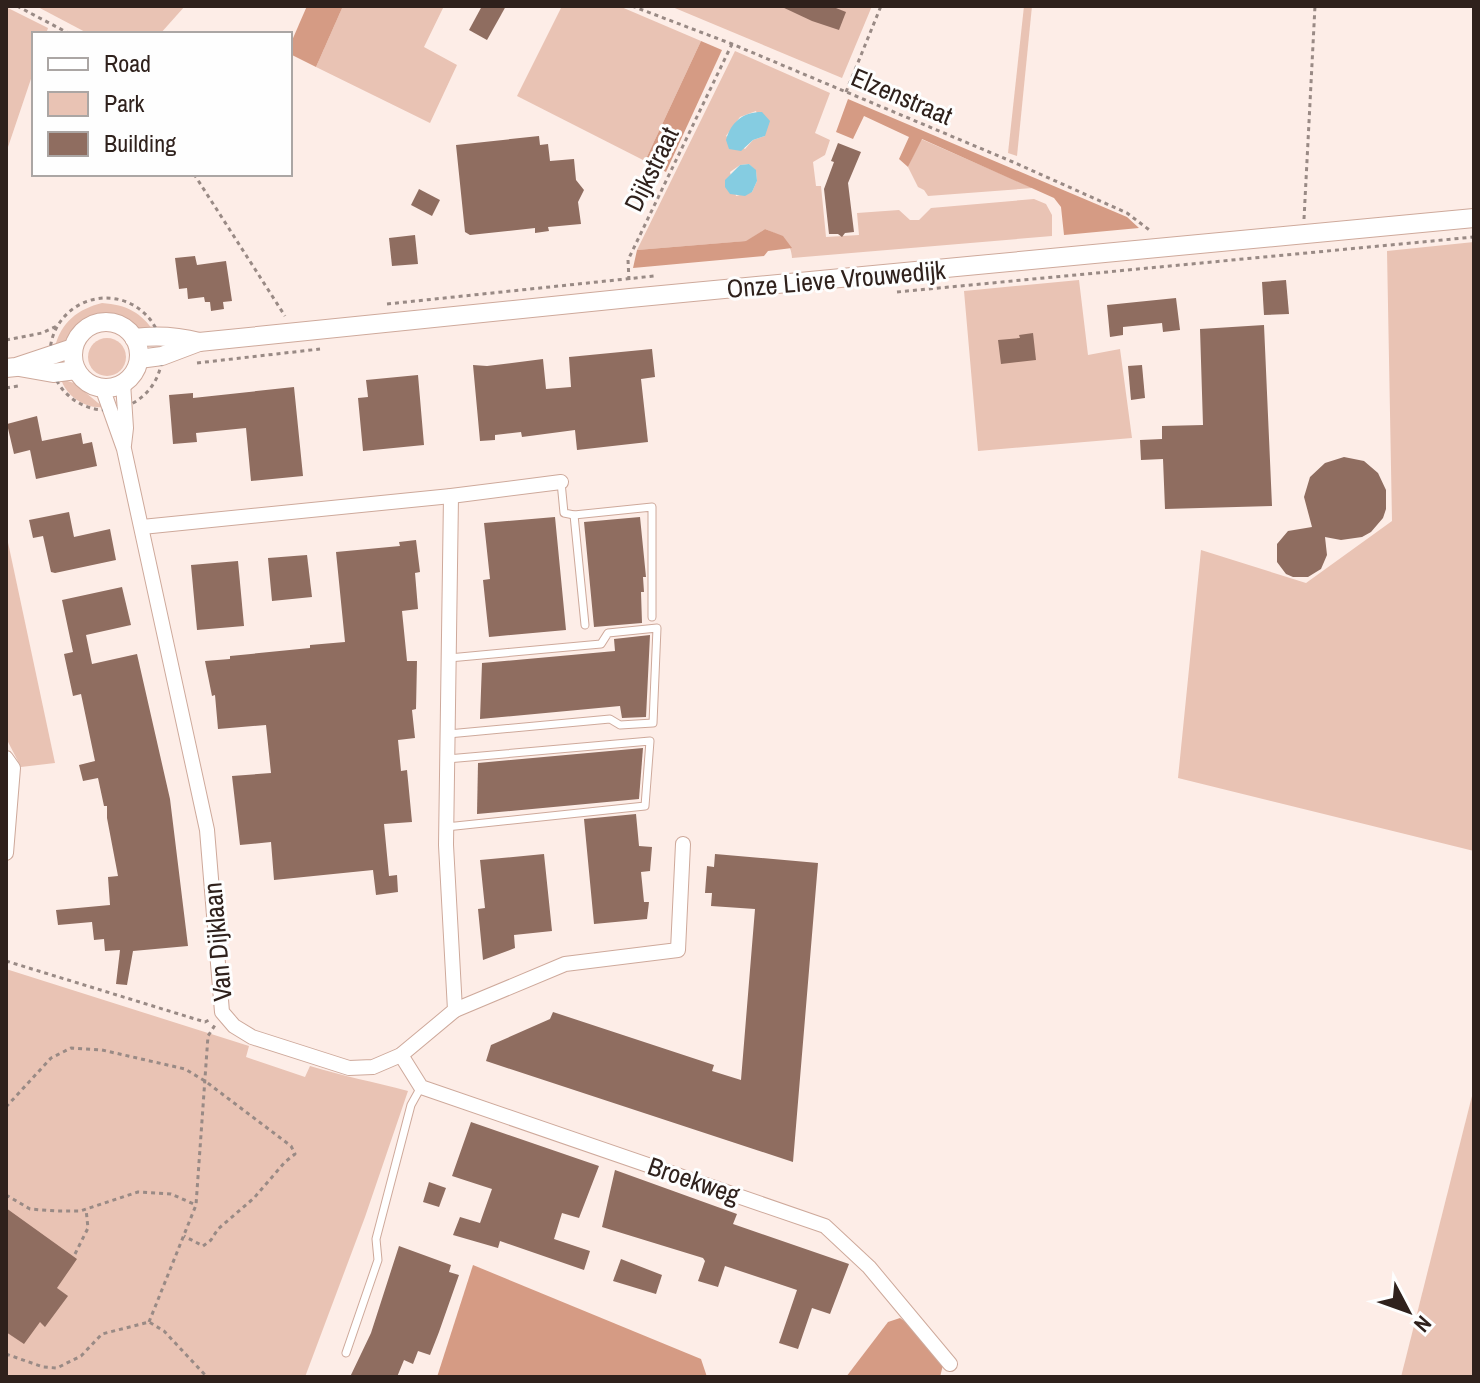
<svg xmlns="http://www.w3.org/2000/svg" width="1480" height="1383" font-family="'Archivo Narrow',sans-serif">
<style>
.green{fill:#e9c3b4;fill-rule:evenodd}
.forest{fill:#d59b84}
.water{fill:#85cce1}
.building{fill:#8f6d60}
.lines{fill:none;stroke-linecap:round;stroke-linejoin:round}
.lane-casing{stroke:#cea99b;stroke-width:9}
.street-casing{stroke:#cea99b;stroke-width:16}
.secondary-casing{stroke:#cea99b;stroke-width:20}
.path{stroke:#998a85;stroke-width:3;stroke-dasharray:4 4;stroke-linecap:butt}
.lane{stroke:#fff;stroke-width:7}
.street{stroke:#fff;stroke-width:14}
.secondary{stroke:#fff;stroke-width:18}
.labels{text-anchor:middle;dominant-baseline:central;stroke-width:6;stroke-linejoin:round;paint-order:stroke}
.street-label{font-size:26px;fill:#2f211c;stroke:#fefefe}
</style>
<rect width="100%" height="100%" fill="#fdede7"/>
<g class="green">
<polygon points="36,6 185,6 160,34 89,34"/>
<polygon points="343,6 444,6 424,47 457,65 430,123 316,67"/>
<polygon points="562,6 619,6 701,41 645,161 517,96"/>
<polygon points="670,6 872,6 842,78"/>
<polygon points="1024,6 1032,6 1017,156 1008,153"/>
<polygon points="6,7 48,28 46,34 34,34 34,70 7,150"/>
<path d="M 735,51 L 830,93 L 815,133 L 830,140 L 825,155 L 813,162 L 816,186 L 821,186 L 826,237 L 859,235 L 857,213 L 899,210 L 910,220 L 919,220 L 931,208 L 1034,199 L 1046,204 L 1052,215 L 1052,236 L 792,258 C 791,240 780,235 765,229 L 747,241 L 637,250 ZM 756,111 L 765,136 L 753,140 L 745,149 L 726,136 L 740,117 ZM 749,164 L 756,171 L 757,181 L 752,192 L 736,196 L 730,172 L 740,165 Z"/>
<polygon points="921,139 1033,188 928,196 924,190 918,187 908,167"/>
<polygon points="1474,242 1474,851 1178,778 1201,550 1306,583 1392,521 1387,251"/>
<polygon points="1079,280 1088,355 1120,349 1132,438 978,451 964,291"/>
<path d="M 102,303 C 127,305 141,312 155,333 L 146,334 C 119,314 103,305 75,330 C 68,337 65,343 55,347 C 61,322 78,309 102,303 Z"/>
<circle cx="107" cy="357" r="19"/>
<path d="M 61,379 L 74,383 L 103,407 C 85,409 66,396 61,379 Z"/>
<polygon points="6,533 55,763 21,767 6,738"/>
<path d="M 6,969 L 249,1046 L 246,1057 L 305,1077 L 310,1066 C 342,1076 375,1082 408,1091 L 365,1217 L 305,1377 L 15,1377 L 6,1374 Z"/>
<polygon points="1474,1088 1474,1377 1401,1377"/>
</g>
<g class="forest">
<polygon points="307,6 343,6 316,67 290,54 290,45"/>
<polygon points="701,41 722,50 666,172 645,161"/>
<polygon points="848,99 1127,217 1139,228 1064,235 1061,207 1054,198 922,139 908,167 899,159 909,137 864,116 853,139 836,132"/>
<polygon points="765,229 783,236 792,248 768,251 764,256 633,268 637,250 746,241"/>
<polygon points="473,1265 701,1359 707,1377 437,1377"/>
<polygon points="900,1318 914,1328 943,1365 940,1377 846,1377 888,1322"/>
</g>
<g class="water">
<path d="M 762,112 L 770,121 L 765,136 L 753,140 L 741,151 L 729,149 L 726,140 C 731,122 743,112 762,112 Z"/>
<polygon points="749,164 756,170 757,181 752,192 745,196 730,194 725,187 725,180 740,165"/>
</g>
<g class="building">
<polygon points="482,6 506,6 487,40 469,30"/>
<polygon points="780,6 831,6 846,12 839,30 812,21"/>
<polygon points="539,136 540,145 548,144 550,161 574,159 576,180 584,190 578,202 581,224 548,227 549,231 535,233 535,228 470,235 465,232 456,145"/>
<polygon points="838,143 861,152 848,183 854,232 845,233 842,237 838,234 829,234 824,189 834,162 831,161"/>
<polygon points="419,189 440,200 432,216 411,205"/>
<polygon points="415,235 418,264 392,266 389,238"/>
<polygon points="195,256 197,265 226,261 232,301 223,302 224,309 211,311 210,302 205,302 204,297 188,299 187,288 179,289 175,258"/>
<polygon points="1286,280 1289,314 1264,315 1262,282"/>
<polygon points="1176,298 1180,330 1163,332 1162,323 1123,327 1123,335 1110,337 1107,305"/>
<polygon points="1264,325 1272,506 1165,509 1163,459 1141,460 1140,440 1162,439 1162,426 1203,425 1200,329"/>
<polygon points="1033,333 1036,360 1001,364 998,340 1020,338 1019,335"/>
<polygon points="652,349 655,377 641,379 648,442 577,450 575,430 522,437 521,432 495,435 495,440 480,441 473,365 487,366 543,359 546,389 571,387 569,357"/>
<polygon points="1142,365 1145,398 1131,400 1128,366"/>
<polygon points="418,375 424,445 363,451 358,398 368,397 366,380"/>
<polygon points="294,387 303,476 251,481 246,428 196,433 197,442 173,444 169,395 193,393 193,398"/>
<polygon points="37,416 42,441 81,433 83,444 92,442 97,466 36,479 30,450 14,454 7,424"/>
<polygon points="1344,457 1364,461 1378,473 1386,490 1386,509 1383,518 1371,532 1362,537 1341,540 1325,537 1327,555 1321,569 1308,577 1293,577 1286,574 1277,562 1277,544 1288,531 1312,527 1304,497 1310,477 1325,463"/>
<polygon points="69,512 74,537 110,529 116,560 55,573 51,572 43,536 33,538 29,520"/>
<polygon points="555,517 566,630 489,637 483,580 490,579 484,523"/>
<polygon points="640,517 646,577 643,577 644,592 641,592 642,623 594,627 584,522"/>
<polygon points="416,540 420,572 415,573 418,609 402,611 407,661 417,661 416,709 412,710 415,738 398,740 401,771 407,770 412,822 384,824 389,876 397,875 398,892 376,895 373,870 274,880 271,842 240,845 232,776 271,773 266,725 218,729 215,695 212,696 205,661 230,659 230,656 310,648 310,645 345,642 336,552 400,546 399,542"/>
<polygon points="307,555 312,597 272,601 268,558"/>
<polygon points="238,561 244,626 197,630 191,565"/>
<polygon points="122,587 131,625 86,635 92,664 137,654 170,799 188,946 133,951 127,985 116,984 120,950 105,951 104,939 94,940 92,922 58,925 56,910 110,905 108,877 118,876 107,818 107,806 104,806 98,778 83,781 79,765 95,761 81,694 73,696 64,654 73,652 62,600"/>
<polygon points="650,635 646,717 622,718 620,706 480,719 482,663 615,651 614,639"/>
<polygon points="643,748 639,799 477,814 478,763"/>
<polygon points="636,814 639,846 652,847 650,871 641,872 644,902 649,902 647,919 594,924 584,819"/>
<polygon points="544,854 552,931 514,935 515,948 483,960 478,909 485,908 480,860"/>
<polygon points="715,854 818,863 793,1162 486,1061 491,1045 550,1019 553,1012 714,1065 712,1071 741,1080 755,909 711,906 712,893 705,893 707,866 714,867"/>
<polygon points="471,1122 599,1166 579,1218 562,1213 554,1239 590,1251 584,1270 500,1241 498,1248 453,1235 460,1217 480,1223 492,1189 452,1176"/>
<polygon points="615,1170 737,1214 733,1224 849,1264 830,1314 812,1308 798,1349 779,1343 797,1290 725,1266 718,1287 698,1281 705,1261 703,1258 602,1227"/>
<polygon points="429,1182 446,1188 439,1207 423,1202"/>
<polygon points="6,1208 77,1259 57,1288 68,1296 45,1327 40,1322 24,1344 6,1332"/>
<polygon points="399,1246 451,1265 449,1272 459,1275 439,1332 430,1355 418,1351 413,1364 404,1360 397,1377 350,1377 371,1333"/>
<polygon points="621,1259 662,1275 656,1294 613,1281"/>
</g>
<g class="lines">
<g class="lane-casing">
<g id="lane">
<polyline points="561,482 564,513 574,515 652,507 652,617"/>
<polyline points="574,515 585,625"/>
<polyline points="448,734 610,719 620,725 653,723 657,628 608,633 601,644 449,658"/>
<polyline points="446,827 645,806 650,741 447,759"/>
<polyline points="346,1353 378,1260 376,1239 411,1105 421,1087"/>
</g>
</g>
<g class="street-casing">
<g id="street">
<polyline points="123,383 126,428 124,445"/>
<polyline points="102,387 124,449 207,830 222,1012 234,1026 252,1037 349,1068 373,1067 401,1055 455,1010 446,845 451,496"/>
<polyline points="142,527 451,496 561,482"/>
<polyline points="6,758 13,768 6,853"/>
<polyline points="455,1010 565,964 678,950 683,844"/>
<polyline points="401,1055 421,1087 825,1226 869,1267 950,1364"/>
</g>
</g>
<g class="secondary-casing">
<g id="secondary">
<circle cx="106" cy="355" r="33"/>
<path d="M 134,338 C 157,335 176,336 199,342"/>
<polyline points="139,359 162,356 199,342 630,298 1474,218"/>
<polyline points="19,367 53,373 76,370"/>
<polyline points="6,368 16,367 73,348"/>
</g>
</g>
<g class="path">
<polyline points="17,6 70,34"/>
<polyline points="632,6 732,44 1013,162 1127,213 1152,232"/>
<polyline points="846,92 881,6"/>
<polyline points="194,174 285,316"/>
<polyline points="1304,219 1315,6"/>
<polyline points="629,280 628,260 732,44"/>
<polyline points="897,292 1474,237"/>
<circle cx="106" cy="354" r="56"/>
<polyline points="387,304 654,276"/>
<polyline points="6,340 42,333 57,326"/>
<polyline points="197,363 320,349"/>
<polyline points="6,388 18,386"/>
<polyline points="6,961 205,1022 209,1020"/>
<polyline points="6,1107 51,1058 71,1048 102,1050 185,1069 205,1081 291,1146 295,1154 285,1162 254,1198 218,1229 211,1240 203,1246 184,1236"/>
<polyline points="6,1195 30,1209 56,1211 80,1211 138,1192 171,1194 196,1205"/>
<polyline points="75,1254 88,1228 86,1209"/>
<polyline points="149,1322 196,1205 208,1036 215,1025"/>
<polyline points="6,1354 43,1367 57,1368 81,1356 102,1334 149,1322 164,1331 207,1377"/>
</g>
<use href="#lane" class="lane"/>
<use href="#street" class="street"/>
<use href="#secondary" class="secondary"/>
</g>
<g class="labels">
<g class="street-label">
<text transform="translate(902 96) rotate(23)">Elzenstraat</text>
<text transform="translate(651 169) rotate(-64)">Dijkstraat</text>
<text transform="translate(836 279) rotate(-5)">Onze Lieve Vrouwedijk</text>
<text transform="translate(217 942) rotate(-95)">Van Dijklaan</text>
<text transform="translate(694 1180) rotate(19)">Broekweg</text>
</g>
</g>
<rect width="1480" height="1383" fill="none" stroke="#2f211c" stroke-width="16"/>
<rect x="32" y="32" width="260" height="144" fill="#fefefe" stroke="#aba6a4" stroke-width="2"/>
<rect x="48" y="58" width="40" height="12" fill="#ffffff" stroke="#aba6a4" stroke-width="2"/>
<text x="104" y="72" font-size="24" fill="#2f211c">Road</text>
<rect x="48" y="92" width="40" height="24" fill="#e9c3b4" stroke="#aba6a4" stroke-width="2"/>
<text x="104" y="112" font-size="24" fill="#2f211c">Park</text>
<rect x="48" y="132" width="40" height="24" fill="#8f6d60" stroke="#aba6a4" stroke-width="2"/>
<text x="104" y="152" font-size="24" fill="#2f211c">Building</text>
<g transform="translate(1408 1311) rotate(131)" stroke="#fefefe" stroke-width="6" paint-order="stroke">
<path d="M0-6L14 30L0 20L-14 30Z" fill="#2f211c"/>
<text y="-12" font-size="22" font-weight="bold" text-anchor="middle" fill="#2f211c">N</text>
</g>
</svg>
